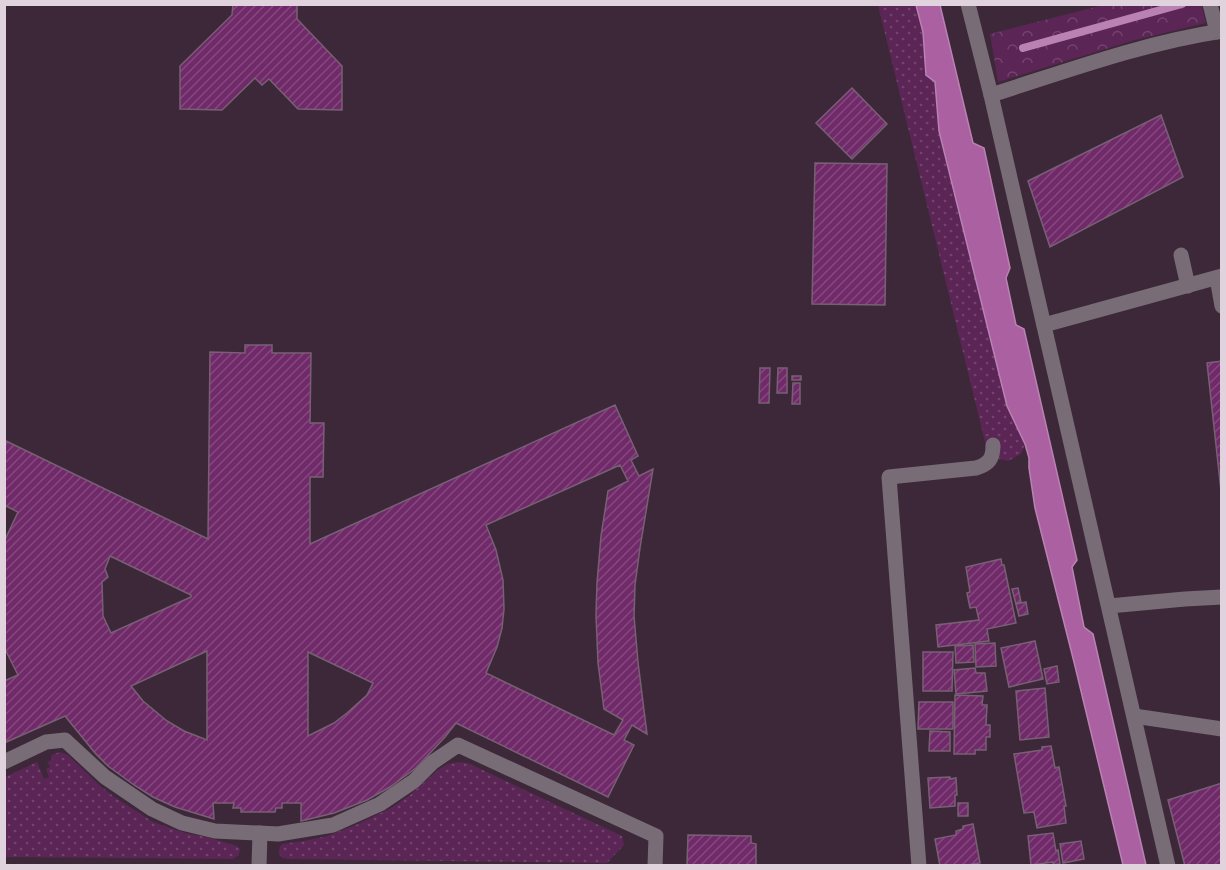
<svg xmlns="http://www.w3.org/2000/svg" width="1226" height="870" font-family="Jost,sans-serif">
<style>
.grass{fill:url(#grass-dots)}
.forest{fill:url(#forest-crowns)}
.water{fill:#aa60a1;stroke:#ba82b3;stroke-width:1.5}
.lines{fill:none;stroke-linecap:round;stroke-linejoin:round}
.stream{stroke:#ba82b3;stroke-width:8}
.building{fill:url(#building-hatch);stroke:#786074;stroke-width:1.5;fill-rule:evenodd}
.minor{stroke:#786d76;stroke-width:15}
</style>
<defs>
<pattern id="grass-dots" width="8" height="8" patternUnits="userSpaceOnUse" patternTransform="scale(1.5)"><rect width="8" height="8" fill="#5b2555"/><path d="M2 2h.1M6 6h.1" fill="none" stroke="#72446d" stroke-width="1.8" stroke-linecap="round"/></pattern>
<pattern id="forest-crowns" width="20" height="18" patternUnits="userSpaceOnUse" patternTransform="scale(1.5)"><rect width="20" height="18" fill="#5b2555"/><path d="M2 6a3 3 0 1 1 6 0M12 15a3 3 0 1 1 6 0" fill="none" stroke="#72446d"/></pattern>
<pattern id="building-hatch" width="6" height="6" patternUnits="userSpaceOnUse" patternTransform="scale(1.5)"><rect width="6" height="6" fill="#702a69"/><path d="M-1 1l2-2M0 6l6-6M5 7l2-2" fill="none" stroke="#84487e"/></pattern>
</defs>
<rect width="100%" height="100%" fill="#3d283a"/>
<g class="grass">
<polygon points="878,5 916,5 923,32 926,75 935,82 939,131 1007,406 1025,444 1021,454 1008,461 996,458 986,446"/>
<polygon points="60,752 68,755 98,784 113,796 153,822 185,833 207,837 237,846 240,849 239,855 233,859 5,857 5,777 37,762 44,779 49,777 46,769 50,767 47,762 52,760 51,755"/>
<path d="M 458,762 L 468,763 L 622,836 L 624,845 L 607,863 L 290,859 L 282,858 C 278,854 278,848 282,844 L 304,841 L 327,836 L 358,824 L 391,808 L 410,795 L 439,769 L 448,764 Z"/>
</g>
<polygon class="forest" points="1103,5 1201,5 1206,23 1135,40 998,82 990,34"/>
<polygon class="water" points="916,5 940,5 973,143 984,148 1010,268 1006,278 1016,325 1024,329 1077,560 1072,567 1084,627 1093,634 1146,865 1123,865 1074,662 1035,508 1029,468 1029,458 1025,444 1007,406 939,131 935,82 926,75 923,32"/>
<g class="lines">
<polyline class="stream" points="1023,48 1182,4"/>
</g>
<g class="building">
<polygon points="233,4 297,4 297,19 342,66 342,110 298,109 269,79 262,85 255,78 222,110 180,109 180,66 232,15"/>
<polygon points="852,88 887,124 852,159 816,123"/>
<polygon points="1161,115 1183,177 1050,247 1028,181"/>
<polygon points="815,163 887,164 885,305 812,304"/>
<path d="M 245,345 L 272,345 L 272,353 L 311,353 L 310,423 L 324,423 L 323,477 L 310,477 L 310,544 L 615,405 L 638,456 L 631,460 L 639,476 L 653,469 L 640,548 L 635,585 L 634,616 L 638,662 L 647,734 L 632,725 L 624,740 L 634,745 L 608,797 L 456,723 L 445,737 L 416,768 L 390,787 L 367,800 L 334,813 L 301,821 L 301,803 L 282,803 L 282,808 L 276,808 L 275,812 L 241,812 L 241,808 L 233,808 L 234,803 L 213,803 L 214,819 L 175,807 L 153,797 L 134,785 L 108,766 L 95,753 L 65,716 L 4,743 L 4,681 L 18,675 L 4,647 L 4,542 L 18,512 L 4,505 L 4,440 L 208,539 L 210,352 L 245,353 ZM 620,465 L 628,481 L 608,491 L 601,536 L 597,583 L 596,615 L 598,663 L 604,709 L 623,720 L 614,735 L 486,673 L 497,647 L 502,628 L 504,609 L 503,580 L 496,550 L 486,525 ZM 110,556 L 191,595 L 191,597 L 111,633 L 103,616 L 102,582 L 108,577 L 105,569 ZM 207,651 L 207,740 L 184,731 L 167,721 L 143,701 L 131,686 ZM 308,652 L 373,683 L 367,695 L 347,713 L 334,723 L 308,736 Z"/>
<polygon points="1222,361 1222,500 1207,363"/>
<polygon points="760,368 770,368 769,403 759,403"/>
<polygon points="778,368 787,368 787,393 777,393"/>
<rect x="792" y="376" width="9" height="4"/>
<polygon points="793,383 800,383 800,404 792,404"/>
<polygon points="1001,559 1002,565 1004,565 1016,623 987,629 989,641 938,647 936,625 979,620 976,607 970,608 967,593 970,592 966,567"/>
<polygon points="1018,588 1021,602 1016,604 1012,589"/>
<polygon points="1026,602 1028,614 1019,616 1016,604"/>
<polygon points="1035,641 1043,679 1009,687 1001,648"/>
<polygon points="995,643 996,666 976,667 975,644"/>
<polygon points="973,645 974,662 956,663 955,646"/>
<polygon points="923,652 953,652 952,691 923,691"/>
<polygon points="1057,666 1059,682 1047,684 1044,669"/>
<polygon points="975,668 976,673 985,673 987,691 956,694 954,670"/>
<polygon points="1045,688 1049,737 1020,740 1016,691"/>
<polygon points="955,695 983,696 982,705 987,705 986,725 990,725 990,737 986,737 986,750 975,750 975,754 954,754"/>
<polygon points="919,702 953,702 953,729 918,729"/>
<polygon points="930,731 950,732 950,751 929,751"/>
<polygon points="1051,746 1055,768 1059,767 1066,806 1064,806 1066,823 1037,828 1034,812 1024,813 1014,754 1042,750 1042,747"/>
<polygon points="950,777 950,779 956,778 957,795 955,795 955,806 930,808 928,778"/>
<polygon points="1222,783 1222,866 1185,866 1168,800"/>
<rect x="958" y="803" width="10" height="13"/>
<polygon points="973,824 980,863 961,866 940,866 935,839 956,835 956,831 963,829 963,826"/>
<polygon points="1053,833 1056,851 1058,850 1060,864 1053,865 1053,862 1031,865 1028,836"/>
<polygon points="688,835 751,836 751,843 756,844 756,865 687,865"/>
<polygon points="1081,841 1084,859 1063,863 1060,844"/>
</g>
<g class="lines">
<g class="minor">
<polyline points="968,4 991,95 1168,866"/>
<polyline points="1210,4 1217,32"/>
<path d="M 991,95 C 1067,71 1143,43 1222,31"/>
<polyline points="1181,255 1188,286"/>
<polyline points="1217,278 1222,306"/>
<polyline points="1044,325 1222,276"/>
<polyline points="1109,606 1185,599 1222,597"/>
<polyline points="1134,716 1222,729"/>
<polyline points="4,762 46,742 65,740 105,777 152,809 182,823 215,831 278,834 333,825 380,804 414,781 433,762 458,745 656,836 655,866"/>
<polyline points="259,866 260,833"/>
<path d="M 919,866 L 889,477 L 976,468 C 989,464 993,459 993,445"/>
</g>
</g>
<rect width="1226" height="870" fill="none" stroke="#e0d3de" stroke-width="12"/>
</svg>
